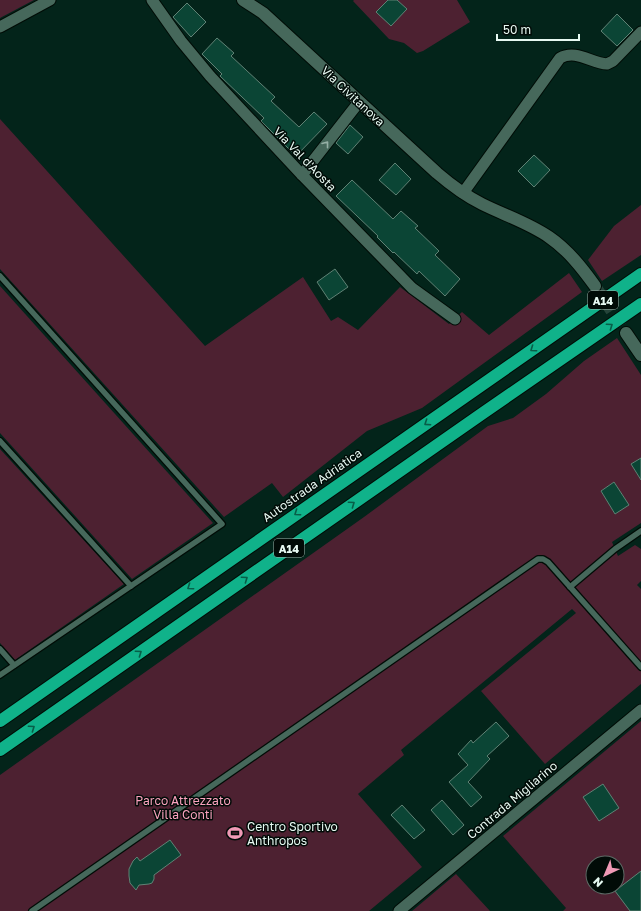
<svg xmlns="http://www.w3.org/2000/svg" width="641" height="911" font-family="'Golos Text',sans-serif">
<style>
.green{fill:#4d2131;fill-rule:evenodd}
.building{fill:#0b4535;stroke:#608275}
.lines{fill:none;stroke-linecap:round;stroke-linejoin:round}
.secondary-tunnel{stroke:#25443a;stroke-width:12;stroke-dasharray:12 6;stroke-linecap:butt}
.lane-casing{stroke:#000c06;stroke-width:8}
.street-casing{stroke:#000c06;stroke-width:13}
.secondary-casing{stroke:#000c06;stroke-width:14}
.highway-casing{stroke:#000c06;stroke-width:14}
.lane{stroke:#46685b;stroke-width:5.5}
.street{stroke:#46685b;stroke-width:11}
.secondary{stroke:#46685b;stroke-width:12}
.highway{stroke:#10b28a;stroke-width:12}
.oneway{stroke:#96b0a6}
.oneway2{stroke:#085e48}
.labels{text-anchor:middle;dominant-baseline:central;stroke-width:3;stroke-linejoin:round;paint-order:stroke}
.shield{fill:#010b07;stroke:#a2b2ac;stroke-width:1}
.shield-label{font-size:11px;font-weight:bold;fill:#e7f9f2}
.street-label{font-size:12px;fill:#e7f9f2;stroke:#010b07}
.park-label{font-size:12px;fill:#faa2be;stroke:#010b07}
.poi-label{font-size:12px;fill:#e7f9f2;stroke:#010b07;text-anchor:start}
</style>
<rect width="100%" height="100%" fill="#03241a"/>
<g class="green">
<polygon points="0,0 34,0 0,18"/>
<polygon points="354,0 457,0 470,22 423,51 417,53 404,43 389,39 353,1"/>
<polygon points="0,119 205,346 303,277 331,321 338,317 358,330 400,287 449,324 462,312 489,335 569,273 582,292 422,408 367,431 283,497 272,483 224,517 0,269"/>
<polygon points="641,205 641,255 602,281 588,260 614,226"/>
<polygon points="0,286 213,523 132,579 0,433"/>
<path d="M 617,338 L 641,375 L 641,458 L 631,464 L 641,480 L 641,523 L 612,542 L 618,556 L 635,545 L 641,549 L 641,581 L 637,585 L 641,589 L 641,684 L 545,764 L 481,691 L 576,613 L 572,609 L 401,750 L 404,755 L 358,794 L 422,867 L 369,911 L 0,911 L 0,775 L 364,517 L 488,426 L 513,418 L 546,394 L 584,361 ZM 614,482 L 629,505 L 615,514 L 601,491 Z"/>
<polygon points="0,449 124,584 15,660 0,643"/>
<path d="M 641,721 L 641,911 L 563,911 L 566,908 L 503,836 ZM 593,863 L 617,863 L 617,887 L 593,887 Z"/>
<polygon points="456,874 490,911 412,911 418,906"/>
</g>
<g class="building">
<polygon points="388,0 397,0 407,9 391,26 376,12"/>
<polygon points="187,3 206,22 191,37 173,17"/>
<polygon points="617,14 633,30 617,46 601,31"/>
<polygon points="217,38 234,53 231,56 275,97 271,101 299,127 314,112 327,124 296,156 261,121 264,118 220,76 222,74 202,54"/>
<polygon points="350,125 363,137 348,154 336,143"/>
<polygon points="534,155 550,170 534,187 518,171"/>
<polygon points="395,163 411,179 396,195 379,180"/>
<polygon points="352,180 393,219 401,211 418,226 415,228 439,251 435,255 460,279 445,296 419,271 417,274 394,252 393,253 377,237 378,236 336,196"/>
<polygon points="335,269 348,287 329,300 317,282"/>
<polygon points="641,458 641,480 631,464"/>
<polygon points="614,482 629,505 615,514 601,491"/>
<polygon points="496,722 509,736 487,756 490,759 468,782 482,797 471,807 449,782 468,765 458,754 471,740 473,743"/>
<polygon points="603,784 619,808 599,821 583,797"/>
<polygon points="442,800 464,825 453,835 431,810"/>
<polygon points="402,805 425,830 414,839 391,815"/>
<polygon points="170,840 181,855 154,875 154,879 152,883 149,884 139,885 136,890 130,883 129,876 129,869 133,861 137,857 140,861"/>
<polygon points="641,871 641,911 630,911 615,891"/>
</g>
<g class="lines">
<polyline class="secondary-tunnel" points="595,286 626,333"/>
<g class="lane-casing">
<g id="lane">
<polyline points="0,276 222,524 0,675"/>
<polyline points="0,441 131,586"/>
<polyline points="570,587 615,549 641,531"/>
<polyline points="0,649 14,665"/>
<polyline points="32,911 538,559 543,559 548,562 641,667"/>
</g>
</g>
<g class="street-casing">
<g id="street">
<polyline points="152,0 181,41 210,76 302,175 412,288 455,319"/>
<polyline points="0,27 50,0"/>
<polyline points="302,175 359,102"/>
<path d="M 463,193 L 560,58 C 576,49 591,63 607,64 L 613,61 L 641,32"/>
<polyline points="399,911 641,710"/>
</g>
</g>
<g class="secondary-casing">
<g id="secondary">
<path d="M 243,0 L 263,13 L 437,173 C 451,185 466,196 482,204 C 504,215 529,223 549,237 C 568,250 582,268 595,286"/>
<polyline points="626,333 641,355"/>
</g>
</g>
<g class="highway-casing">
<g id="highway">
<polyline points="0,721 641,274"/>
<polyline points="0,750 483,413 641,304"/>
</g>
</g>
<use href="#lane" class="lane"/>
<use href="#street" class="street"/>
<use href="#secondary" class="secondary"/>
<use href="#highway" class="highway"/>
</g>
<defs><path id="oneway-chevron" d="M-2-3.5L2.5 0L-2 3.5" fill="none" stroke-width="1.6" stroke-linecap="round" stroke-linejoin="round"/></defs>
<use class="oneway" href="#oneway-chevron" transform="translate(326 144) rotate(-52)"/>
<g class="oneway2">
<use href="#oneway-chevron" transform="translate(610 326) rotate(-35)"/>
<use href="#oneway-chevron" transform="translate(533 349) rotate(145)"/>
<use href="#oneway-chevron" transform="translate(427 423) rotate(146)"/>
<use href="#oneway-chevron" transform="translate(352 504) rotate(-35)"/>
<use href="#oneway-chevron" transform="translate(297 513) rotate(145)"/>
<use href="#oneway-chevron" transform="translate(245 579) rotate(-35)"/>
<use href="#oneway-chevron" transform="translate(190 587) rotate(145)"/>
<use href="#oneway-chevron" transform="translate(139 653) rotate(-35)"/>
<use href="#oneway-chevron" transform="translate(32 728) rotate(-35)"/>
</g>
<defs>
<g id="stadium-bare" transform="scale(1.2)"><path d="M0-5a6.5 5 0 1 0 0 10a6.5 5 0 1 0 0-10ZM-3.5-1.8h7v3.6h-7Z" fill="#f09ab6" stroke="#010b07" stroke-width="2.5" paint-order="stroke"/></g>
</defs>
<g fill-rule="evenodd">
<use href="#stadium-bare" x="235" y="833"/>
</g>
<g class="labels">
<g class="shield">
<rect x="588" y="291" width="30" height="18" rx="3"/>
<rect x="274" y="539" width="30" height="18" rx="3"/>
</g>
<g class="shield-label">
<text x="603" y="300">A14</text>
<text x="289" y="548">A14</text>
</g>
<g class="street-label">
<text transform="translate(353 96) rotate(43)">Via Civitanova</text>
<text transform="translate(305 159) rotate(46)">Via Val d'Aosta</text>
<text transform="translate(312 485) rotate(-35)">Autostrada Adriatica</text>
<text transform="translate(512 800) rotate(-40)">Contrada Migliarino</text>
</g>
<g class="park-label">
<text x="183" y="800">Parco Attrezzato<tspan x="183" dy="14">Villa Conti</tspan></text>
</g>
<g class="poi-label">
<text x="247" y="826">Centro Sportivo<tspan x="247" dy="14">Anthropos</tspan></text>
</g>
</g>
<g transform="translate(605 875) rotate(224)"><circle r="19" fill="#010b07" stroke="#5d6a65"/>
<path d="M0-3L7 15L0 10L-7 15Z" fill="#f09ab6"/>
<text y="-6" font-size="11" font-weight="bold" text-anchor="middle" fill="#e7f9f2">N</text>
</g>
<path d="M497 34v6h82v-6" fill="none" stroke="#e7f9f2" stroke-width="2"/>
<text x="503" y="34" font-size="12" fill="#e7f9f2" stroke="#010b07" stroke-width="3" paint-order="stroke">50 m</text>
</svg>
